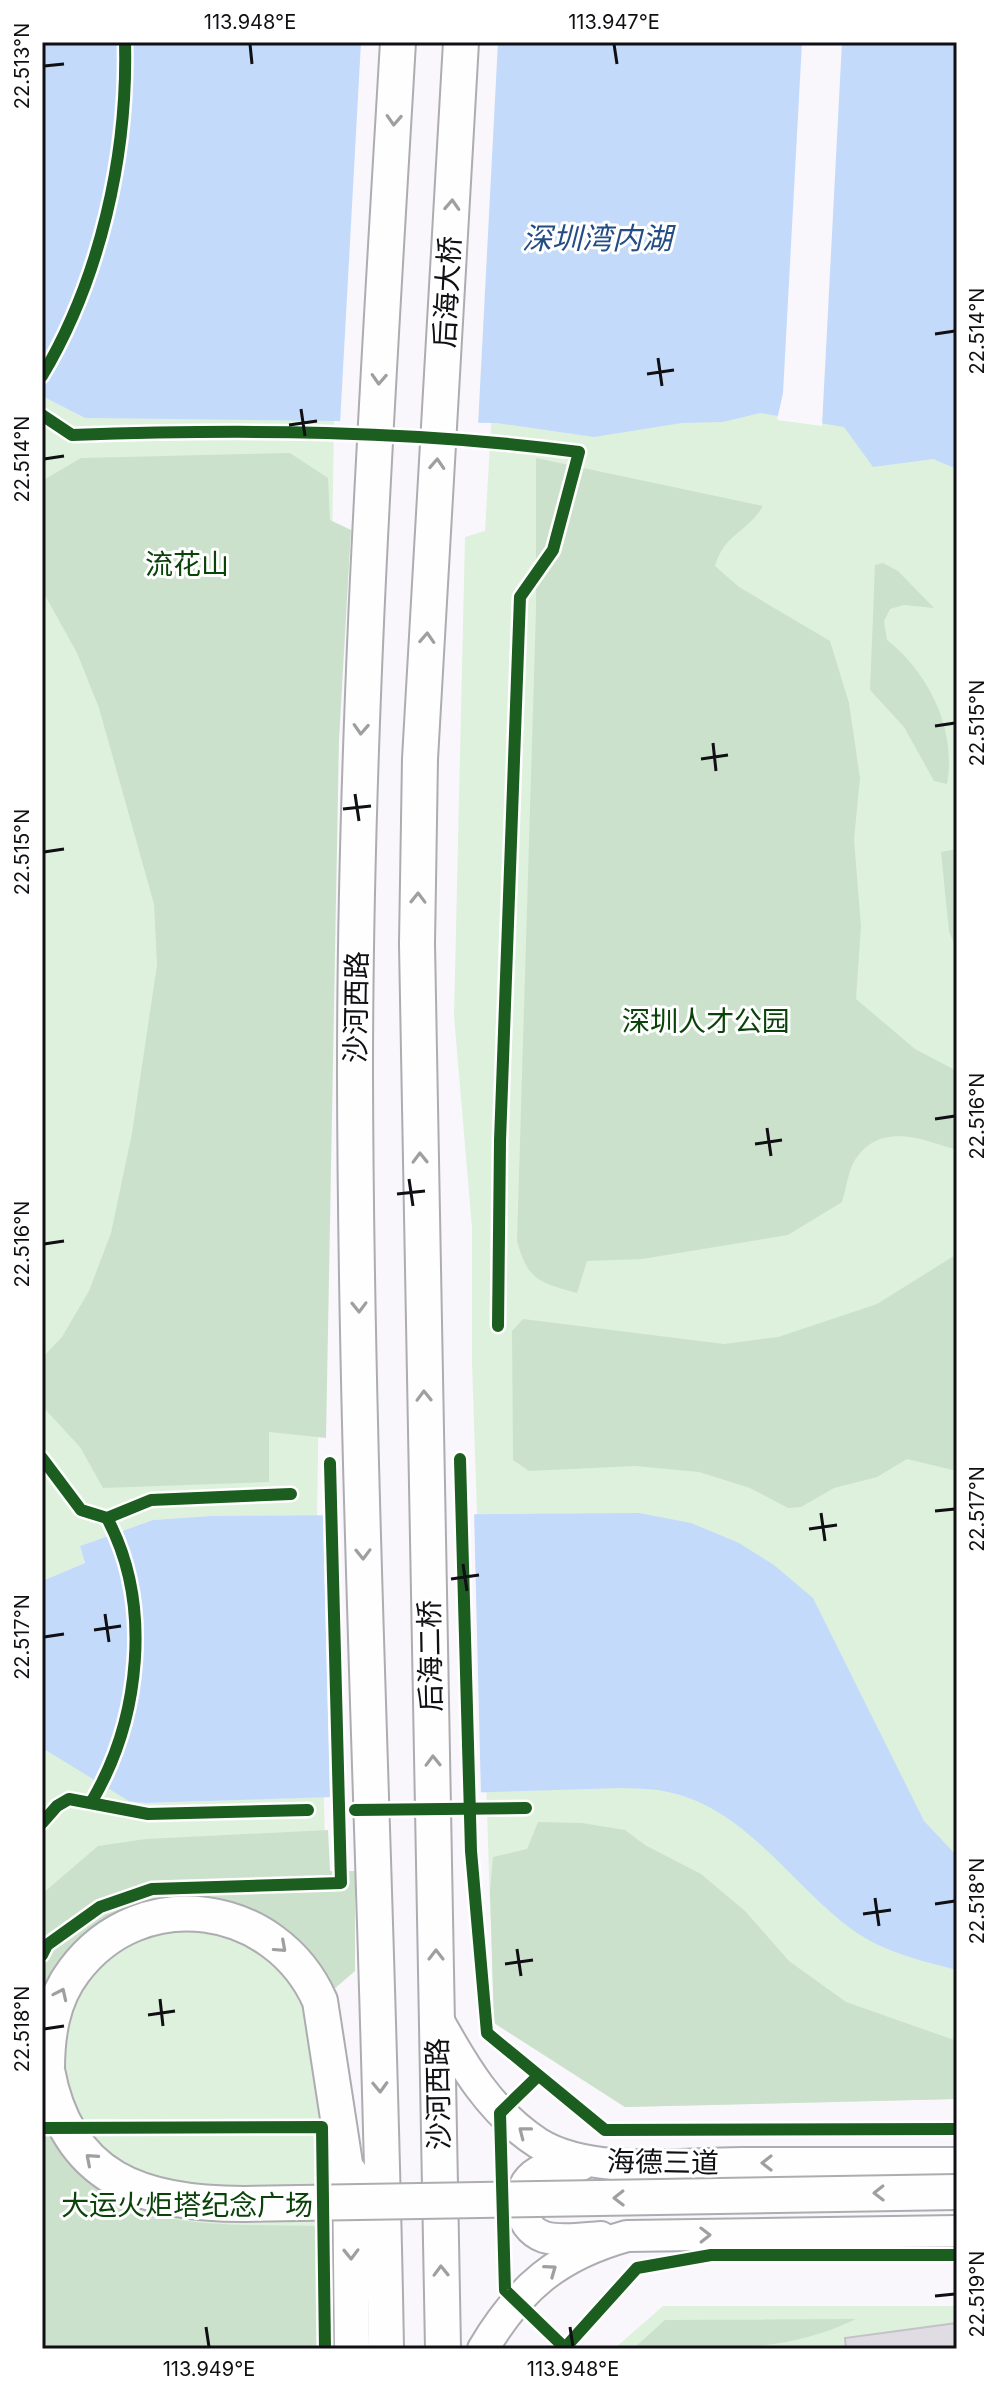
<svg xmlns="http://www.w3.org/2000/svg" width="999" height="2391" font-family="Inter,'Noto Sans SC',sans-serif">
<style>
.green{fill:#def1dd}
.forest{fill:#cce1cc}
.water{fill:#c3dafb}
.pier{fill:#f9f7fc}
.building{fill:#e0dce4;stroke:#c4c2c6;stroke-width:2}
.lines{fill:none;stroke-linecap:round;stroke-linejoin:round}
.secondary-casing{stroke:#adacb0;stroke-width:34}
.primary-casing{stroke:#adacb0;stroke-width:38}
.secondary{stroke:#fefeff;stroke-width:30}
.primary{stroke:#fefeff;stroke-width:34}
.primary-bridge-casing{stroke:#adacb0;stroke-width:38;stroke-linecap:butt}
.primary-bridge{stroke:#fefeff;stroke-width:34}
.cycleway-casing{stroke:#fff;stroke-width:17}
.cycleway{stroke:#1b5e20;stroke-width:12}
.oneway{stroke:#9f9ea1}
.ticks{fill:none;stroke:#100f13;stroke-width:3}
.labels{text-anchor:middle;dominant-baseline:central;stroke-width:6;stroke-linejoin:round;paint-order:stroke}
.street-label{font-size:28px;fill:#100f13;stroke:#fff}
.park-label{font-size:28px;fill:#0a430a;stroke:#fff}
.water-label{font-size:30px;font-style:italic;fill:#244d84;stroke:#fff}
.neatline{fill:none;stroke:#100f13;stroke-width:3}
.ticks-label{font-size:20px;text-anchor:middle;fill:#100f13}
</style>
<rect width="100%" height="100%" fill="#f9f7fc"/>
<g class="green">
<polygon points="513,42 957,42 957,2099 625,2107 494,2023 472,1363 472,1228 454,1016 465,537 485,531"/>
<polygon points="42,396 85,418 334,420 317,1517 210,1516 153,1520 80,1546 85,1563 42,1581"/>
<polygon points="42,1748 129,1800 145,1803 324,1797 333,2349 42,2349"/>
<polygon points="663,2306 957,2306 957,2349 614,2349"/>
</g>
<g class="forest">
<polygon points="290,453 328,478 330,520 351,530 339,740 326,1438 269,1432 269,1482 103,1488 80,1447 42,1406 42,1358 62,1337 89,1291 111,1233 132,1133 157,965 154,904 99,708 77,653 42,590 42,481 81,458"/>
<path d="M 536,458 L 763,506 C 746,534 725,533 715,566 L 739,587 L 830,641 L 849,703 L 860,778 L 854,840 L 861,926 L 856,999 L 915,1049 L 957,1071 L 957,1150 C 922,1139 880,1121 855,1160 C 848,1171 846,1190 842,1202 L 788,1235 L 642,1259 L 587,1261 L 577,1293 C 539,1282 528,1281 517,1241 L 536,609 Z"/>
<path d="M 883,563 L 898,571 L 934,608 L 904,605 L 890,609 L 884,621 L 887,640 C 929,673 957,730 947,784 L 934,781 L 904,727 L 870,690 L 875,565 Z"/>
<polygon points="957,849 957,952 949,931 941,852"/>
<polygon points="957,1254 957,1471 907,1459 877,1477 834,1488 801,1507 788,1508 750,1488 699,1472 635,1466 529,1471 513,1460 512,1331 523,1319 724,1344 778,1337 877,1304"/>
<polygon points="538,1822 582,1823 625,1830 645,1845 701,1874 745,1911 789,1961 846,2002 957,2041 957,2099 625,2107 494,2023 490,1890 493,1857 527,1849"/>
<polygon points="328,1830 330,1871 355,1871 355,1971 333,1990 308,1954 149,1910 42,2018 42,1894 98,1846 146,1839"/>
<path d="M 42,2113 C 89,2237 205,2223 315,2226 L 319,2349 L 42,2349 Z"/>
<path d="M 856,2319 C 785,2354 709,2349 633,2349 L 665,2320 Z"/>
</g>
<g class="water">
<polygon points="42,42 957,42 957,469 933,459 873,467 844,427 760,413 723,422 682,423 594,437 497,423 85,418 42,396"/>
<path d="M 639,1513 L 691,1523 L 739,1543 L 774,1565 L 813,1598 L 924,1821 L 957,1856 L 957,1970 C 922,1961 884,1952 854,1931 C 791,1886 745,1805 663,1791 C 649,1788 634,1789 620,1788 L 145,1803 L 129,1801 L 42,1748 L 42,1581 L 85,1563 L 80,1546 L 153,1520 L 210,1516 Z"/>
</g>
<g class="pier">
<polygon points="361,42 498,42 478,426 340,424"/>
<polygon points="802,42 842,42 822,426 777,420 783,393"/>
<polygon points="474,1511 481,1796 330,1801 323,1513"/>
</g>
<polygon class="building" points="957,2323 957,2349 846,2349 845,2338"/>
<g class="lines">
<g class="secondary-casing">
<g id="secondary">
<path d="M 436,2016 C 463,2065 490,2112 538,2143 C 591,2176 682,2163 743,2163 C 814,2163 886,2163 957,2163"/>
<path d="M 581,2165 C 567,2166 550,2164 538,2172 C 512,2187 516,2227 544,2237 C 561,2242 584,2238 601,2237"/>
<path d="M 483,2349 C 519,2288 558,2255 627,2236 L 957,2231"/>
</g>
</g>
<g class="primary-casing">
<g id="primary">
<path d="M 47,2070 C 47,2035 52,2000 74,1971 C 141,1881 276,1901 320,2001 L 350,2196"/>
<polyline points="350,2173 352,2349"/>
<path d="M 386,2349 C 379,1924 356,1499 355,1073 C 355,729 378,386 398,42"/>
<polyline points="443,2349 417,944 420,759 461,42"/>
</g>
</g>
<use href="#secondary" class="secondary"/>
<use href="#primary" class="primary"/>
<g class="primary-bridge-casing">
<path id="primary-bridge" d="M 47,2070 C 67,2180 143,2204 244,2204 L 957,2192"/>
</g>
<use href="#primary-bridge" class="primary-bridge"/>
<g class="cycleway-casing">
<g id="cycleway">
<path d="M 42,376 C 100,279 128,155 125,42"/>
<path d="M 42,415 L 72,435 C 241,429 411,430 579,452 L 553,550 L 520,597 L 500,1141 L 498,1326"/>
<polyline points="42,1458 81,1510 107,1518 151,1500 291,1494"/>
<polyline points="460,1459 471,1851 487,2033 605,2130 957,2129"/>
<path d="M 92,1801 C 140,1719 153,1604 107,1518"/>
<polyline points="355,1810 526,1808"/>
<polyline points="42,1823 57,1806 69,1799 148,1814 308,1810"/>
<polyline points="42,1955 47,1945 100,1907 152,1889 341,1883 330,1463"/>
<polyline points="538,2076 500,2113 505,2290 565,2348"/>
<polyline points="42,2128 322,2127 325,2349"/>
<polyline points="564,2349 637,2268 711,2255 957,2255"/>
</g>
</g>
<use href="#cycleway" class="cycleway"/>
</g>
<defs><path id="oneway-chevron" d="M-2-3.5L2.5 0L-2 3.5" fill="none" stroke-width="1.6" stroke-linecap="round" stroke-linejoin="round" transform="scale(2)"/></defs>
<g class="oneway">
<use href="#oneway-chevron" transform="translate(394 120) rotate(93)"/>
<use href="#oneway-chevron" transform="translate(452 205) rotate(-87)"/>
<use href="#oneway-chevron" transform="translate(379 379) rotate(93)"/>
<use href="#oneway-chevron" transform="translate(437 464) rotate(-87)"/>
<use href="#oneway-chevron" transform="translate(427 638) rotate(-87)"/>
<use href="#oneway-chevron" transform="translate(361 729) rotate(93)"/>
<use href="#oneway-chevron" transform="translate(418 898) rotate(-89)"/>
<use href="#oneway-chevron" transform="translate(420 1158) rotate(-91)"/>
<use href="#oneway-chevron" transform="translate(359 1307) rotate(89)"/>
<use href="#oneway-chevron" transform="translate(424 1396) rotate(-91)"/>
<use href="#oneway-chevron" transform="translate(363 1554) rotate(89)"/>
<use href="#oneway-chevron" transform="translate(433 1761) rotate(-91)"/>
<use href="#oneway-chevron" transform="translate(281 1947) rotate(42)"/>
<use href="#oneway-chevron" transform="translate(436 1955) rotate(-90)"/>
<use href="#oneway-chevron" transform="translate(61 1994) rotate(-65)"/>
<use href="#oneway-chevron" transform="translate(380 2087) rotate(88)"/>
<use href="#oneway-chevron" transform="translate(524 2132) rotate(-142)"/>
<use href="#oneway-chevron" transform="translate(91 2159) rotate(-139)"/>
<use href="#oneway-chevron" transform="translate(767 2163) rotate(180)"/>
<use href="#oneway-chevron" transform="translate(879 2193) rotate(179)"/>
<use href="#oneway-chevron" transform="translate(619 2198) rotate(179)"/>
<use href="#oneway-chevron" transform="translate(705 2235) rotate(-1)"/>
<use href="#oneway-chevron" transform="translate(351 2254) rotate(89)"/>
<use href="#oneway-chevron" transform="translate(551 2270) rotate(-36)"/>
<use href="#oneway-chevron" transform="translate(441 2271) rotate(-91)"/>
</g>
<path class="ticks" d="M 250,44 L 252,64M 614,44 L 617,64M 44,66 L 64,64M 935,334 L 955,331M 658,358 L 662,386M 647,374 L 674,370M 301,409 L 305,436M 289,425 L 317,421M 44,459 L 64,456M 935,726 L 955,723M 713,743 L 716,771M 701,759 L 728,755M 355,794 L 359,821M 343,809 L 371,806M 44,852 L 64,849M 935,1119 L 955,1116M 767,1128 L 771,1156M 755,1144 L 782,1140M 409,1179 L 413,1206M 397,1194 L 425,1191M 44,1244 L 64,1241M 935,1511 L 955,1509M 821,1513 L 825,1541M 809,1529 L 837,1525M 463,1564 L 467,1591M 451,1579 L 479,1575M 105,1614 L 109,1642M 94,1630 L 121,1626M 44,1637 L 64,1634M 875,1898 L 879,1926M 935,1904 L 955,1901M 863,1914 L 891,1910M 517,1949 L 521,1976M 505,1964 L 533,1960M 160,1999 L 163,2026M 148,2015 L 175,2011M 44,2029 L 64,2026M 935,2296 L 955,2294M 206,2327 L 209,2347M 570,2327 L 573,2347"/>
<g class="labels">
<g class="street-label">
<text transform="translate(447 292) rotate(-87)">后海大桥</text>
<text transform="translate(356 1007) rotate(-89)">沙河西路</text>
<text transform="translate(430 1656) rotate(-91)">后海二桥</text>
<text transform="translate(438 2094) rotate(-91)">沙河西路</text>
<text transform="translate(663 2162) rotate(1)">海德三道</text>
</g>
<g class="park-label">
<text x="187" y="564">流花山</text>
<text x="706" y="1021">深圳人才公园</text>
<text x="187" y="2205">大运火炬塔纪念广场</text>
</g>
<g class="water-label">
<text x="597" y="238">深圳湾内湖</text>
</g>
</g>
<rect width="999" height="2391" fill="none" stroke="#ffffff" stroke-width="88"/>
<rect x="44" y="44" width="911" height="2303" class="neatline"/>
<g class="ticks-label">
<text x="250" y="29">113.948°E</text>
<text x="614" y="29">113.947°E</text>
<text transform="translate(22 66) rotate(-90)" y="7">22.513°N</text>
<text transform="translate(977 331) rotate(-90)" y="7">22.514°N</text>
<text transform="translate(22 459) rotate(-90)" y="7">22.514°N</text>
<text transform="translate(977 723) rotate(-90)" y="7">22.515°N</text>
<text transform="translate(22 852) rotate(-90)" y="7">22.515°N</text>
<text transform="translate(977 1116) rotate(-90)" y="7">22.516°N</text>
<text transform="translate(22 1244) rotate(-90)" y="7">22.516°N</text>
<text transform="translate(977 1509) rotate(-90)" y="7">22.517°N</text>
<text transform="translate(22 1637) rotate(-90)" y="7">22.517°N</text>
<text transform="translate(977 1901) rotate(-90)" y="7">22.518°N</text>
<text transform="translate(22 2029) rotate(-90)" y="7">22.518°N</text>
<text transform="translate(977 2294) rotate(-90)" y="7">22.519°N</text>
<text x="209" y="2376">113.949°E</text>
<text x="573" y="2376">113.948°E</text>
</g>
</svg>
